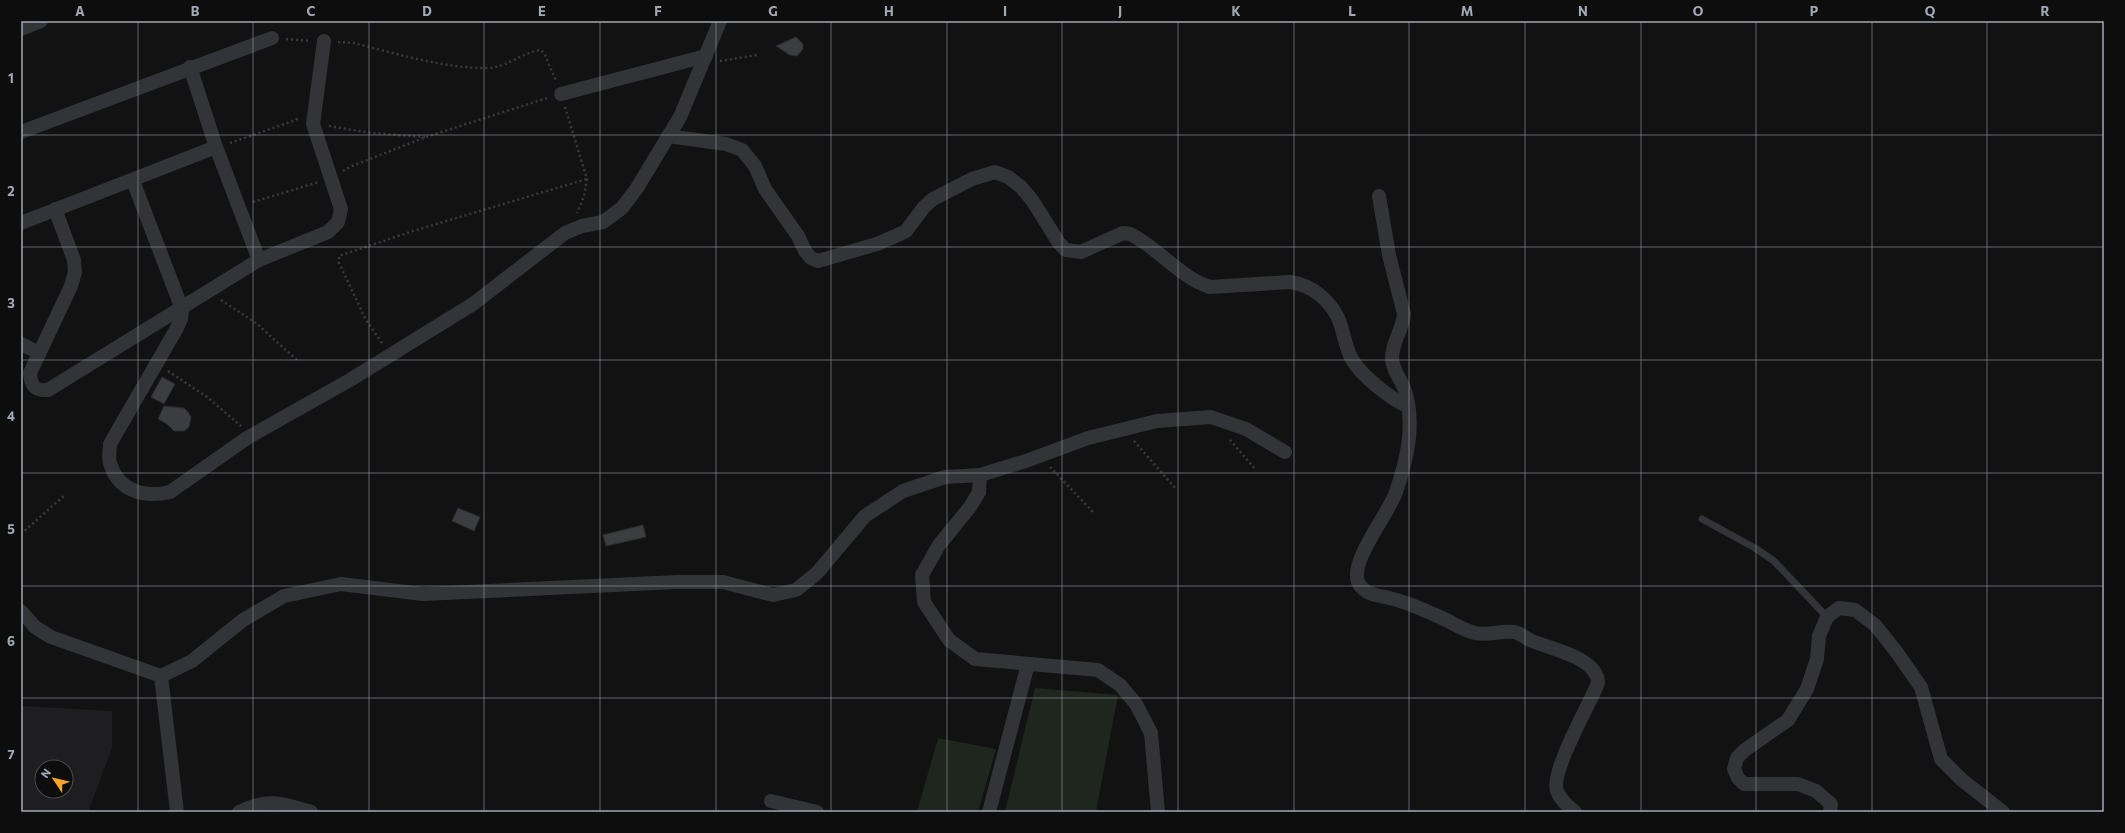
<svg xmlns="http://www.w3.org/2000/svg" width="2125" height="833" font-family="Commissioner,sans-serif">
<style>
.built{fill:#1e1e20;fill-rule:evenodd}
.green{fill:#1e261e}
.building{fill:#3c3d40;stroke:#2c2c2f}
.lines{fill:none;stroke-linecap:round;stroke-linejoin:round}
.path{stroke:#393b3f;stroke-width:2.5;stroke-dasharray:2 3;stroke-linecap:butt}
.lane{stroke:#333438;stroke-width:7}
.street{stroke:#333438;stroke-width:14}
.grid{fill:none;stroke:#a3a9b4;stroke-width:1;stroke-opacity:0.55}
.neatline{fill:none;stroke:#a3a9b4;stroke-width:1.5}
.grid-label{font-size:13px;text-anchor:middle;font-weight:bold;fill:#a3a9b4}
</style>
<rect width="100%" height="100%" fill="#121213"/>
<path class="built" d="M 21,706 L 112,711 L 112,748 L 88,812 L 21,812 ZM 42,767 L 66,767 L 66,791 L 42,791 Z"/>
<g class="green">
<polygon points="1035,688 1118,695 1096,812 1005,812"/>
<polygon points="938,738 996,749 978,812 917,812"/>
</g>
<g class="building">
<polygon points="796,37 803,44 803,49 797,56 790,55 776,46"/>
<polygon points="162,377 175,384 164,404 151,397"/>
<polygon points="164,406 184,408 188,412 191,417 189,427 184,431 174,431 167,424 158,419"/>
<polygon points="458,508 480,517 474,531 452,521"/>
<polygon points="643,525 646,537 606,546 603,535"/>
</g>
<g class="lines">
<g class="path">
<polyline points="286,39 311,41"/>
<path d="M 338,42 L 353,43 C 395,53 445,69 489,68 C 507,67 523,52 541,50 L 545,55 L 556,81"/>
<polyline points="720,61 757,55"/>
<polyline points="565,107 587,179 584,196 577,213"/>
<polyline points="329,126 371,133 425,137"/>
<polyline points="230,143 296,120 299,116"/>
<polyline points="343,171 352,166 426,137 547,98"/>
<polyline points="253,202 319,182"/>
<polyline points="221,300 256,323 298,361"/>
<polyline points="382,343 366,320 339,263 339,256 413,231 587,179"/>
<polyline points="168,371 207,397 241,426"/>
<polyline points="1230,440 1256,470"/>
<polyline points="1134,441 1176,489"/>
<polyline points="1050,467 1094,513"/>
<polyline points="21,534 66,494"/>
</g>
<polyline class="lane" points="1702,519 1755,548 1774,561 1827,617"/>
<g class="street">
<polyline points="21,29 41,21"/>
<polyline points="190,67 216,147 259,260"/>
<polyline points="561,94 706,56"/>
<polyline points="21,132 272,38"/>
<path d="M 668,136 L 726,144 L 742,150 L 755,166 L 765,189 L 798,236 L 805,251 L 811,258 L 818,261 L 877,244 L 900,234 L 906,231 L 924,207 L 933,199 L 972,179 L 995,172 L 1008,177 L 1021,187 L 1032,200 L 1059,243 L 1066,250 L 1081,252 L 1123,233 L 1130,234 C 1159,248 1179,277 1210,287 L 1290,282 C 1312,285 1330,300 1339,320 C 1344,333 1345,348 1353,361 C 1362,376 1391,399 1407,406"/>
<path d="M 133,181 L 182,309 L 181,319 L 177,328 L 110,444 C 110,450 108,458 110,463 C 118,491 144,498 170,492 L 247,438 L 350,380 L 473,304 L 565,233 L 582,226 L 603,222 L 622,208 L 637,188 L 680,117 L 720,21"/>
<path d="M 1379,196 L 1389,255 L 1404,314 C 1403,329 1392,342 1392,358 C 1392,369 1400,378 1404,388 C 1416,422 1407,460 1396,492 C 1388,515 1350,560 1358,582 C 1362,591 1370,594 1380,596 C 1402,600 1422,609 1442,618 C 1453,623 1463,630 1475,633 C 1489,636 1501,630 1514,632 C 1520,633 1525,638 1530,640 C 1549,649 1598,657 1598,683 C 1590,704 1550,772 1557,791 C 1560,800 1568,806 1575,812"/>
<path d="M 55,209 L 74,260 L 75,272 L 71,286 L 30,373 C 31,385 34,391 48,390 L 259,260 L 328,232 L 338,222 L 341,209 L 313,124 L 324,41"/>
<polyline points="21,223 216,147"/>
<polyline points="21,344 39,353"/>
<polyline points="980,475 979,492 970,507 939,545 922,575 924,602 949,640 975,659 1098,670 1120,685 1136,704 1151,733 1158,812"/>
<polyline points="21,611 35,627 51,637 161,676 192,661 243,620 284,596 341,584 423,594 677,582 723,582 773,595 796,590 817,573 865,516 903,491 945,477 980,475 1026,461 1088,438 1157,421 1211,417 1246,429 1285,452"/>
<polyline points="161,676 177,812"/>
<polyline points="771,801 817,812"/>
<path d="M 239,812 C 267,798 283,803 311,812"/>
<polyline points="989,812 1028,664"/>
<polyline points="1830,812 1831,804 1816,791 1798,784 1744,784 1738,778 1734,769 1737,758 1745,750 1788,720 1807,689 1817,659 1819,636 1827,617 1839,608 1855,610 1875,625 1895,650 1921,687 1941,759 1962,780 2003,812"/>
</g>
</g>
<path class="grid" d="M 138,21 L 138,812M 253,21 L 253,812M 369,21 L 369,812M 484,21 L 484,812M 600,21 L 600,812M 716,21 L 716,812M 831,21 L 831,812M 947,21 L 947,812M 1062,21 L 1062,812M 1178,21 L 1178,812M 1294,21 L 1294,812M 1409,21 L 1409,812M 1525,21 L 1525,812M 1641,21 L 1641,812M 1756,21 L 1756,812M 1872,21 L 1872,812M 1987,21 L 1987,812M 21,135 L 2104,135M 21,247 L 2104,247M 21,360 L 2104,360M 21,473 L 2104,473M 21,586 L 2104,586M 21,698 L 2104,698"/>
<rect width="2125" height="833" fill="none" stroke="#0d0d0e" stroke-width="44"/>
<g transform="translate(54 779) rotate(305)"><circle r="19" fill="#0d0d0e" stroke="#494b50"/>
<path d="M0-3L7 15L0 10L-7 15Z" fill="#f3a62a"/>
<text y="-6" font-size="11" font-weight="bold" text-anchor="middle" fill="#a3a9b4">N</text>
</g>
<rect x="22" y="22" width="2081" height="789" class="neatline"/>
<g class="grid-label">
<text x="80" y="16">A</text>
<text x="195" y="16">B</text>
<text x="311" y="16">C</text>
<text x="427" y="16">D</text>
<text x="542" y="16">E</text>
<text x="658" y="16">F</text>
<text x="773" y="16">G</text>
<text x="889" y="16">H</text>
<text x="1005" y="16">I</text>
<text x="1120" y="16">J</text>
<text x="1236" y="16">K</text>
<text x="1352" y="16">L</text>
<text x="1467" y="16">M</text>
<text x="1583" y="16">N</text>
<text x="1698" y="16">O</text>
<text x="1814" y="16">P</text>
<text x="1930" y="16">Q</text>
<text x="2045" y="16">R</text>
<text x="11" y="83">1</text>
<text x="11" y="196">2</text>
<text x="11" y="308">3</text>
<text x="11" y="421">4</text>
<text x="11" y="534">5</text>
<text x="11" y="646">6</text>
<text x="11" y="759">7</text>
</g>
</svg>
